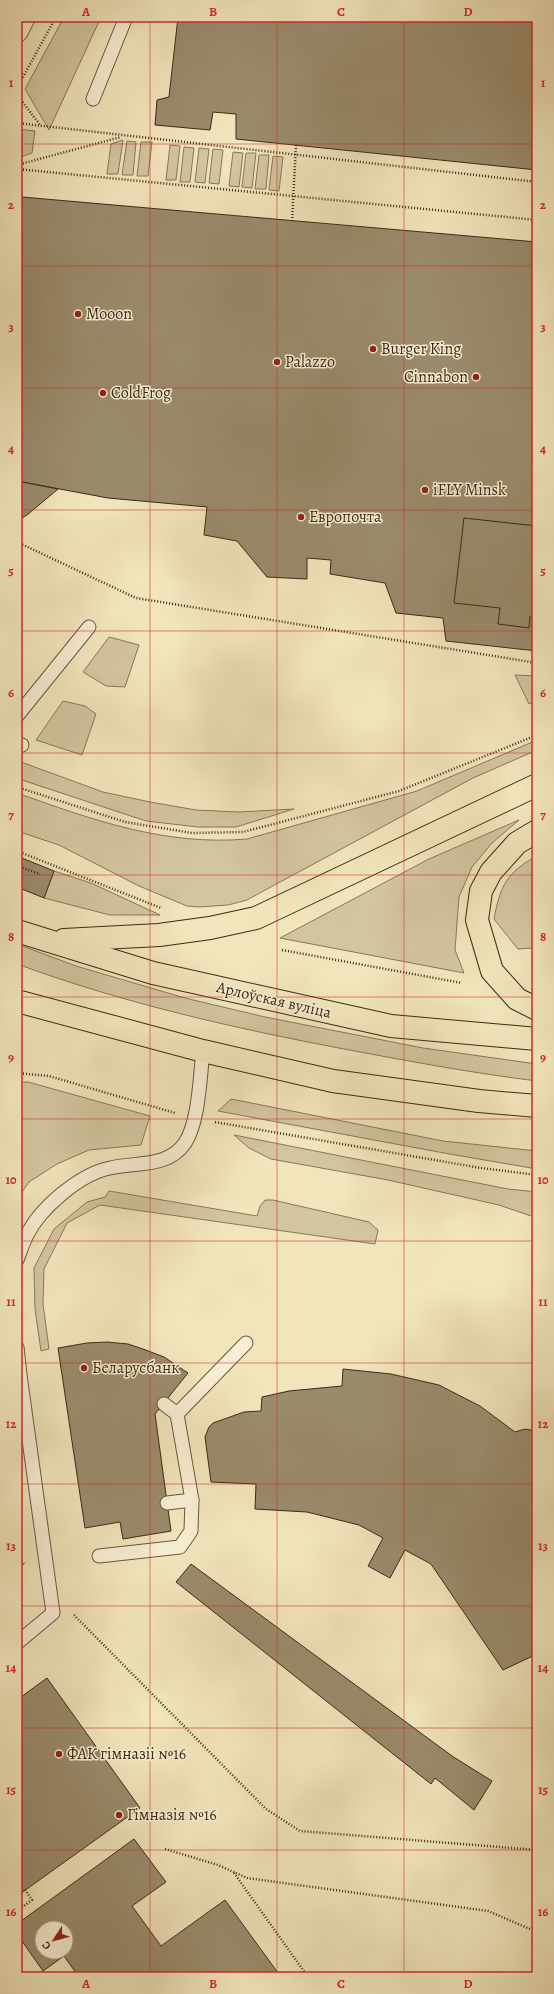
<svg xmlns="http://www.w3.org/2000/svg" width="554" height="1994" font-family="Alegreya,serif">
<style>
.green{fill:#d3c5a0;stroke:#86785b}
.building{fill:#9a8b6c;stroke:#3a2a16;fill-rule:evenodd}
.lines{fill:none;stroke-linecap:round;stroke-linejoin:round}
.service-casing{stroke:#685940;stroke-width:15}
.minor-casing{stroke:#685940;stroke-width:24}
.primary-casing{stroke:#3a2a16;stroke-width:24}
.path{stroke:#3a2a16;stroke-width:2.5;stroke-dasharray:1 2;stroke-linecap:butt}
.service{stroke:#f7eed3;stroke-width:13}
.minor{stroke:#f7eed3;stroke-width:22}
.primary{stroke:#f2e5bc;stroke-width:22}
.path-bridge{stroke:#3a2a16;stroke-width:2.5;stroke-dasharray:1 2;stroke-linecap:butt}
.grid{fill:none;stroke:#d62828;stroke-width:1;stroke-opacity:0.55}
.poi-dot{fill:#8f2418;stroke:#f7eed3;stroke-width:1.5}
.labels{text-anchor:middle;dominant-baseline:central;stroke-width:3;stroke-linejoin:round;paint-order:stroke}
.poi-label{font-size:16px;fill:#3a2a16;stroke:#f7eed3;text-anchor:start}
.street-label{font-size:16px;fill:#3a2a16;stroke:#f7eed3}
.neatline{fill:none;stroke:#d62828;stroke-width:1.5}
.grid-label{font-size:13px;text-anchor:middle;font-weight:bold;fill:#d62828}
</style>
<rect width="100%" height="100%" fill="#f2e5bc"/>
<filter id="stains"><feTurbulence type="fractalNoise" baseFrequency=".005" numOctaves="4"/><feColorMatrix values="0 0 0 0 .2 0 0 0 0 .09 0 0 0 0 .02 0 0 0 .5 -.17"/></filter>
<radialGradient id="worn" r=".72"><stop offset=".6" stop-color="#630" stop-opacity="0"/><stop offset="1" stop-color="#630" stop-opacity=".3"/></radialGradient>
<g class="green">
<polygon points="64,17 101,17 49,130 25,89"/>
<polygon points="17,129 35,131 32,153 17,158"/>
<polygon points="123,140 118,174 107,174 111,144"/>
<polygon points="127,141 136,142 133,175 122,175"/>
<polygon points="141,142 152,142 148,176 137,176"/>
<polygon points="170,145 180,146 176,180 166,180"/>
<polygon points="184,147 194,148 190,182 180,182"/>
<polygon points="199,148 209,149 205,183 195,182"/>
<polygon points="213,149 223,150 219,184 209,183"/>
<polygon points="233,152 243,153 239,187 229,186"/>
<polygon points="246,153 256,153 252,188 242,187"/>
<polygon points="259,155 269,155 266,189 255,189"/>
<polygon points="273,156 283,157 279,191 269,190"/>
<polygon points="109,637 139,645 125,687 106,686 83,672"/>
<polygon points="515,675 537,676 537,701 529,704"/>
<polygon points="63,701 85,706 96,714 82,755 36,740"/>
<path d="M 537,740 L 537,750 L 473,778 L 269,888 L 247,900 L 228,905 L 199,907 L 187,906 L 139,886 L 59,845 L 17,831 L 17,793 C 93,820 165,846 247,839 L 417,791 Z"/>
<polygon points="21,762 103,792 150,802 196,810 239,812 294,809 236,827 198,827 146,821 19,779 17,768"/>
<polygon points="519,820 492,843 472,867 459,897 455,950 464,973 280,938 429,859"/>
<path d="M 537,856 L 537,951 L 534,948 L 518,949 L 494,919 C 500,886 507,872 537,856 Z"/>
<polygon points="54,871 91,883 160,915 110,915 44,898"/>
<path d="M 17,944 L 76,966 L 185,998 L 265,1017 L 423,1048 L 537,1064 L 537,1081 C 472,1073 408,1061 344,1049 C 233,1028 123,1003 17,964 Z"/>
<polygon points="17,1082 28,1082 150,1116 141,1145 89,1150 57,1164 29,1182 17,1199"/>
<polygon points="231,1099 443,1141 537,1151 537,1169 444,1153 218,1111"/>
<polygon points="234,1135 508,1189 537,1192 537,1218 499,1205 388,1180 271,1159 249,1148"/>
<polygon points="109,1191 257,1216 260,1206 265,1200 273,1200 369,1222 378,1230 375,1244 100,1205 67,1223 44,1269 43,1304 49,1349 41,1351 35,1309 34,1268 54,1229 87,1202 105,1197"/>
</g>
<g class="building">
<polygon points="178,17 537,17 537,170 236,139 236,114 213,112 210,130 155,125 157,100 169,97"/>
<polygon points="22,197 537,242 537,651 446,641 443,618 396,613 385,583 330,574 331,560 307,558 307,579 267,577 237,541 204,535 207,507 108,498 17,481 17,243 19,243"/>
<polygon points="17,481 58,489 27,515 17,521"/>
<polygon points="464,518 537,526 537,617 530,616 529,628 498,624 500,608 454,603"/>
<polygon points="17,856 54,871 44,898 17,887"/>
<polygon points="107,1342 128,1344 143,1349 164,1357 188,1373 155,1414 171,1531 123,1539 120,1522 85,1528 58,1348 87,1343"/>
<polygon points="343,1369 391,1374 439,1385 480,1406 515,1432 525,1429 537,1431 537,1654 503,1670 431,1564 405,1550 390,1578 368,1566 383,1538 359,1525 307,1512 255,1509 256,1484 211,1482 205,1437 209,1427 213,1423 244,1412 261,1411 262,1397 289,1391 342,1386"/>
<polygon points="191,1564 452,1756 492,1781 474,1810 435,1778 431,1784 176,1582"/>
<polygon points="47,1678 140,1808 17,1896 17,1700"/>
<path d="M 134,1839 L 166,1882 L 132,1906 L 161,1946 L 225,1900 L 281,1977 L 219,1977 L 215,1972 L 208,1977 L 186,1976 L 184,1977 L 79,1977 L 64,1956 L 43,1971 L 17,1934 L 17,1924 ZM 42,1928 L 66,1928 L 66,1952 L 42,1952 Z"/>
</g>
<g class="lines">
<g class="service-casing">
<g id="service">
<polyline points="93,99 126,17"/>
<polyline points="17,716 89,627"/>
<polyline points="17,743 22,745"/>
<path d="M 17,1260 C 20,1252 23,1243 27,1235 C 40,1208 80,1174 110,1168 C 136,1162 168,1168 185,1143 C 199,1122 200,1076 203,1051"/>
<polyline points="17,1347 20,1375 17,1375"/>
<polyline points="164,1404 177,1414"/>
<polyline points="167,1503 192,1500 177,1414 246,1343"/>
<polyline points="99,1556 180,1547 191,1531 192,1500"/>
<polyline points="17,1643 53,1613 20,1375"/>
</g>
</g>
<g class="minor-casing">
<polyline id="minor" points="17,31 24,17"/>
</g>
<g class="primary-casing">
<g id="primary">
<polyline points="537,831 517,843 491,872 481,891 477,920 492,971 517,999 537,1009"/>
<polyline points="17,931 153,973 391,1026 537,1039"/>
<polyline points="64,940 159,935 210,928 256,918 537,785"/>
<polyline points="17,1001 203,1051 333,1081 479,1101 537,1106"/>
</g>
</g>
<g class="path">
<polyline points="17,88 56,17"/>
<polyline points="17,95 41,126"/>
<polyline points="17,123 537,182"/>
<polyline points="17,165 121,137"/>
<polyline points="17,169 537,220"/>
<polyline points="17,542 136,598 537,663"/>
<polyline points="17,787 125,822 192,833 243,832 399,791 537,735"/>
<polyline points="17,851 161,908"/>
<polyline points="17,866 40,874"/>
<polyline points="282,950 462,983"/>
<polyline points="17,1073 49,1076 175,1113"/>
<polyline points="215,1122 481,1168 537,1175"/>
<polyline points="17,1557 24,1564"/>
<polyline points="74,1615 266,1809 300,1831 537,1850"/>
<polyline points="165,1849 218,1865 247,1878 488,1911 537,1932"/>
<polyline points="234,1873 308,1977"/>
<polyline points="17,1911 32,1900 25,1890"/>
</g>
<use href="#service" class="service"/>
<use href="#minor" class="minor"/>
<use href="#primary" class="primary"/>
<polyline class="path-bridge" points="292,221 296,145"/>
</g>
<path class="grid" d="M 150,17 L 150,1977M 277,17 L 277,1977M 404,17 L 404,1977M 17,144 L 537,144M 17,266 L 537,266M 17,388 L 537,388M 17,510 L 537,510M 17,631 L 537,631M 17,753 L 537,753M 17,875 L 537,875M 17,997 L 537,997M 17,1119 L 537,1119M 17,1241 L 537,1241M 17,1363 L 537,1363M 17,1484 L 537,1484M 17,1606 L 537,1606M 17,1728 L 537,1728M 17,1850 L 537,1850"/>
<g class="poi-dot">
<circle cx="78" cy="314" r="4"/>
<circle cx="373" cy="349" r="4"/>
<circle cx="277" cy="362" r="4"/>
<circle cx="476" cy="377" r="4"/>
<circle cx="103" cy="393" r="4"/>
<circle cx="425" cy="490" r="4"/>
<circle cx="301" cy="517" r="4"/>
<circle cx="84" cy="1368" r="4"/>
<circle cx="59" cy="1754" r="4"/>
<circle cx="119" cy="1815" r="4"/>
</g>
<g class="labels">
<g class="poi-label">
<text x="86" y="314">Mooon</text>
<text x="381" y="349">Burger King</text>
<text x="285" y="362">Palazzo</text>
<text x="468" y="377" text-anchor="end">Cinnabon</text>
<text x="111" y="393">ColdFrog</text>
<text x="433" y="490">iFLY Minsk</text>
<text x="309" y="517">Европочта</text>
<text x="92" y="1368">Беларусбанк</text>
<text x="67" y="1754">ФАК гімназіі №16</text>
<text x="127" y="1815">Гімназія №16</text>
</g>
<g class="street-label">
<text transform="translate(274 1000) rotate(13)">Арлоўская вуліца</text>
</g>
</g>
<rect width="554" height="1994" fill="none" stroke="#f2e5bc" stroke-width="44"/>
<g transform="translate(54 1940) rotate(234)"><circle r="19" fill="#f7eed3" stroke="#aba087"/>
<path d="M0-3L7 15L0 10L-7 15Z" fill="#8f2418"/>
<text y="-6" font-size="11" font-weight="bold" text-anchor="middle" fill="#3a2a16">С</text>
</g>
<rect x="22" y="22" width="510" height="1950" class="neatline"/>
<g class="grid-label">
<text x="86" y="16">A</text>
<text x="213" y="16">B</text>
<text x="341" y="16">C</text>
<text x="468" y="16">D</text>
<text x="11" y="87">1</text>
<text x="543" y="87">1</text>
<text x="11" y="209">2</text>
<text x="543" y="209">2</text>
<text x="11" y="331">3</text>
<text x="543" y="331">3</text>
<text x="11" y="453">4</text>
<text x="543" y="453">4</text>
<text x="11" y="575">5</text>
<text x="543" y="575">5</text>
<text x="11" y="697">6</text>
<text x="543" y="697">6</text>
<text x="11" y="819">7</text>
<text x="543" y="819">7</text>
<text x="11" y="941">8</text>
<text x="543" y="941">8</text>
<text x="11" y="1062">9</text>
<text x="543" y="1062">9</text>
<text x="11" y="1184">10</text>
<text x="543" y="1184">10</text>
<text x="11" y="1306">11</text>
<text x="543" y="1306">11</text>
<text x="11" y="1428">12</text>
<text x="543" y="1428">12</text>
<text x="11" y="1550">13</text>
<text x="543" y="1550">13</text>
<text x="11" y="1672">14</text>
<text x="543" y="1672">14</text>
<text x="11" y="1794">15</text>
<text x="543" y="1794">15</text>
<text x="11" y="1916">16</text>
<text x="543" y="1916">16</text>
<text x="86" y="1988">A</text>
<text x="213" y="1988">B</text>
<text x="341" y="1988">C</text>
<text x="468" y="1988">D</text>
</g>
<rect width="100%" height="100%" filter="url(#stains)"/>
<rect width="100%" height="100%" fill="url(#worn)"/>
</svg>
